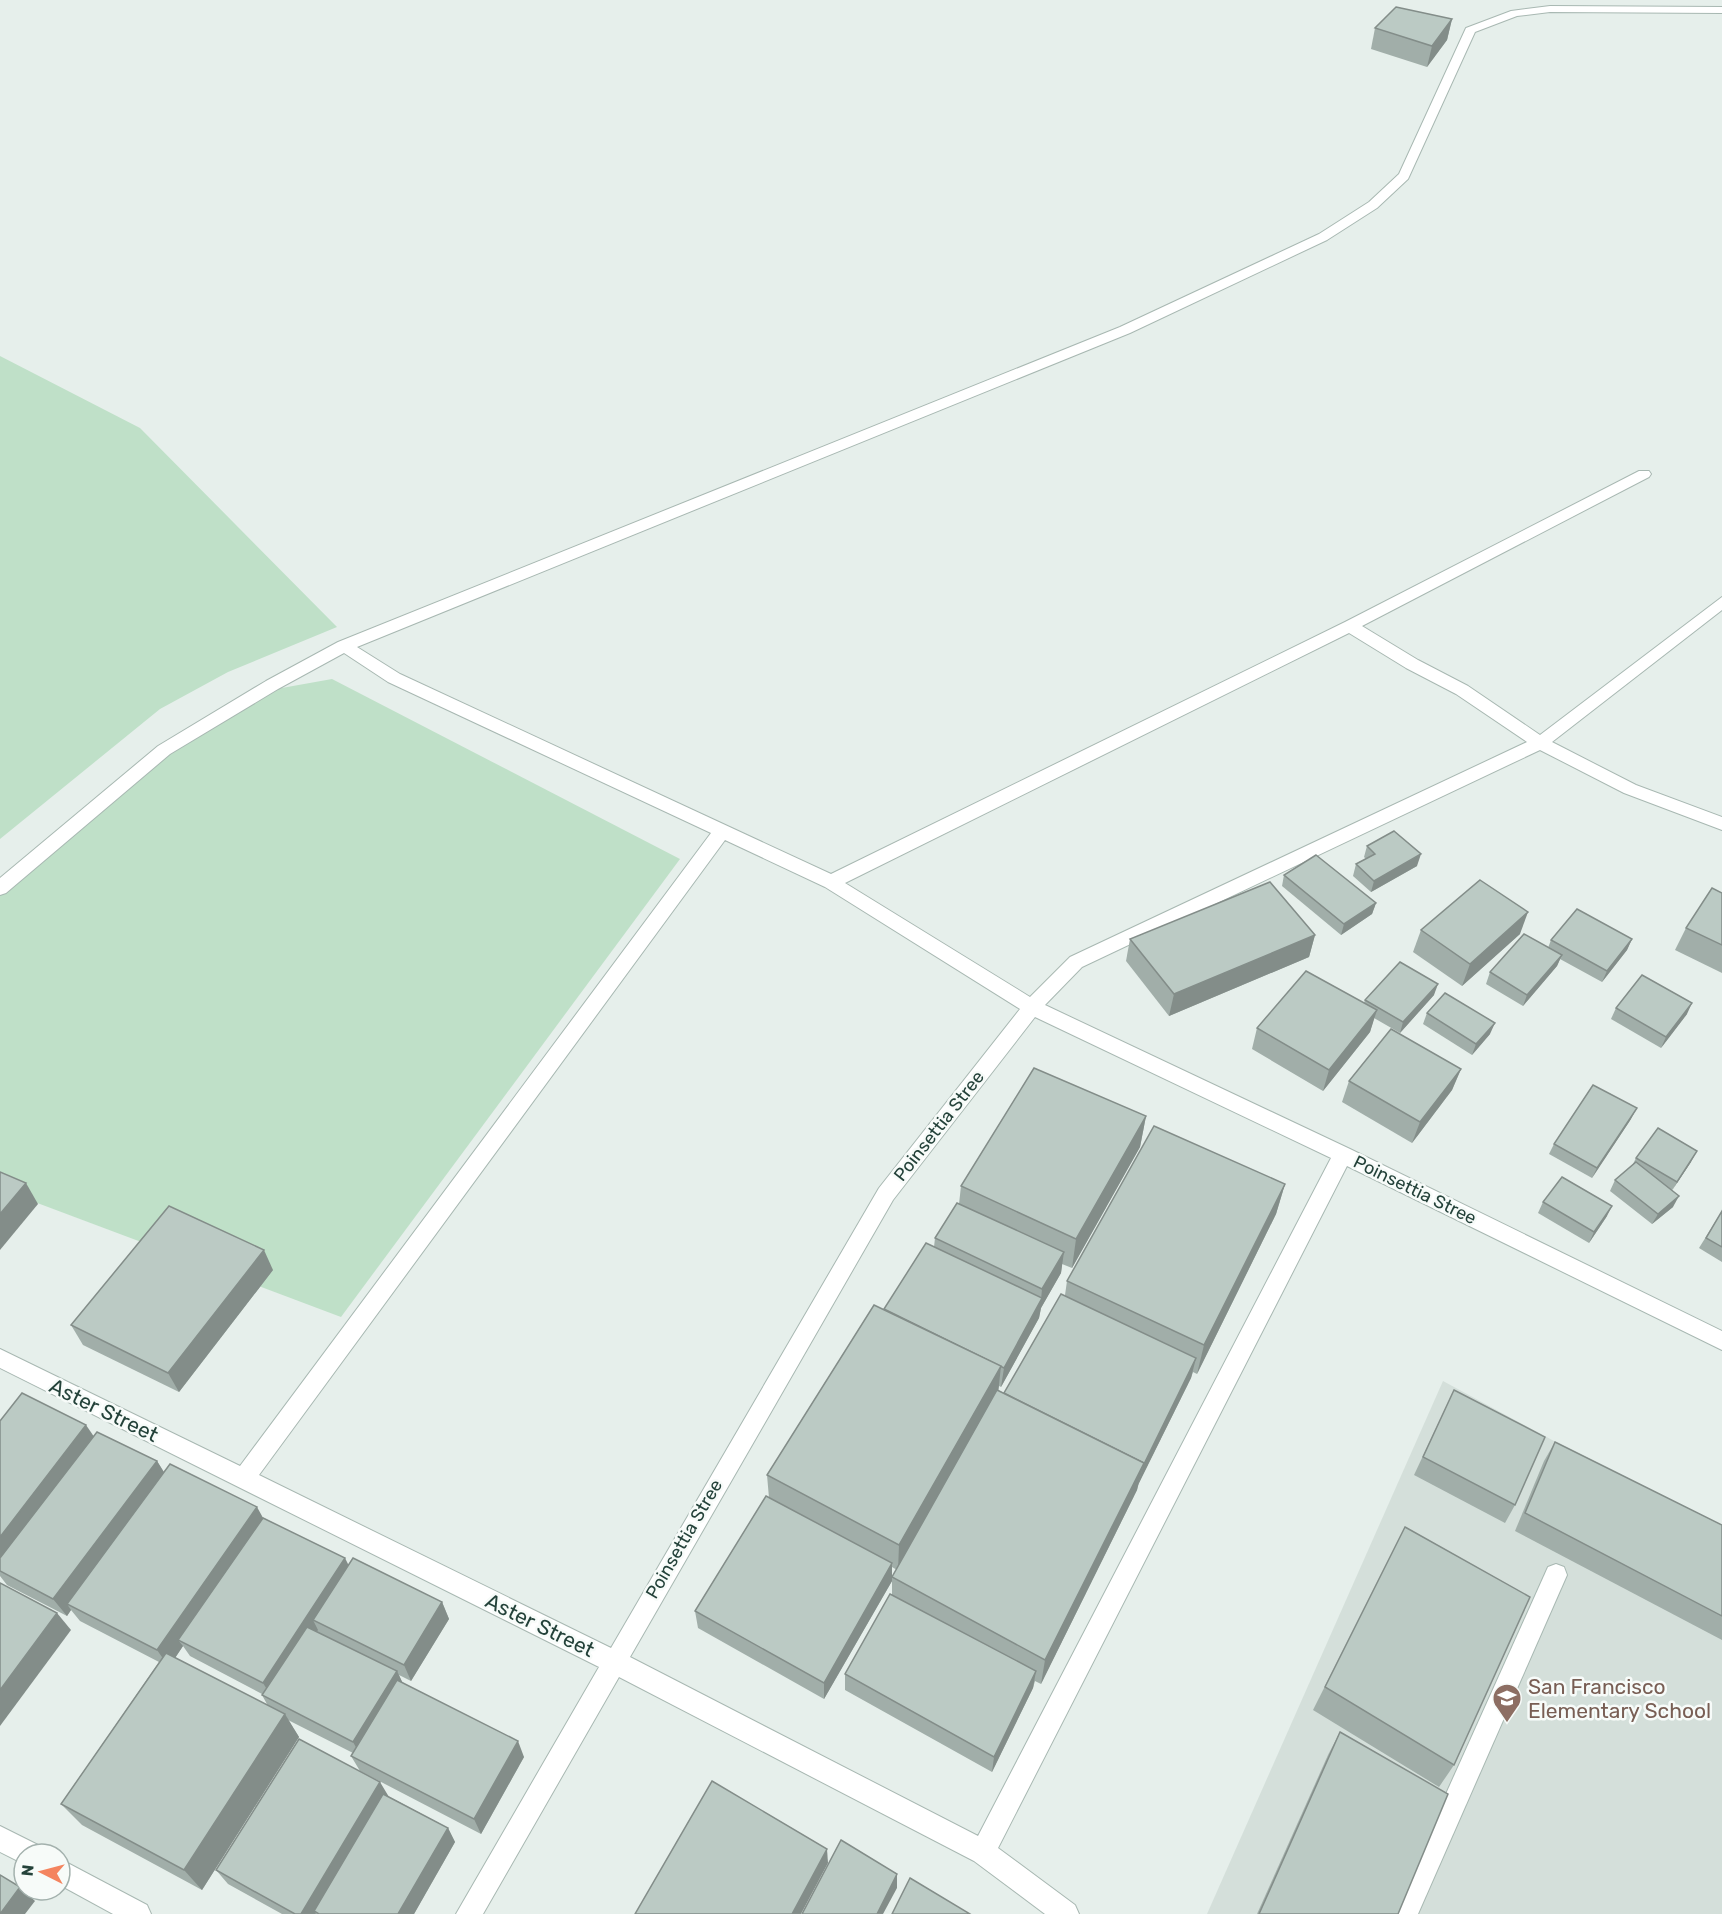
<svg xmlns="http://www.w3.org/2000/svg" width="1722" height="1914" font-family="Rubik,sans-serif">
<style>
.built{fill:#d4dfda}
.green{fill:#bfe0c8}
.lines{fill:none;stroke-linecap:round;stroke-linejoin:round}
.lane-casing{stroke:#a8b8b2;stroke-width:2}
.street-casing{stroke:#a8b8b2;stroke-width:2}
.lane{fill:#fff;fill-rule:evenodd}
.street{fill:#fff;fill-rule:evenodd}
.wall{fill:#a1aea9;fill-rule:evenodd}
.shaded-wall{fill:#838d89}
.building{fill:#bbcac4;stroke:#838d89;stroke-width:1.5}
.labels{text-anchor:middle;dominant-baseline:central;stroke-width:5;stroke-linejoin:round;paint-order:stroke}
.street-label{font-size:18px;fill:#24423a;stroke:#f7fbf9}
.near-street-label{font-size:21px;fill:#24423a;stroke:#f7fbf9}
.near-education-label{font-size:21px;fill:#785e54;stroke:#f7fbf9;text-anchor:start}
</style>
<rect width="100%" height="100%" fill="#e6efeb"/>
<polygon class="built" points="1443,1381 1722,1532 1722,1914 1207,1914"/>
<g class="green">
<polygon points="0,356 140,428 337,627 228,672 160,709 0,839"/>
<polygon points="332,679 680,859 341,1317 0,1189 0,894 171,752 265,691"/>
</g>
<g class="lines">
<g class="lane-casing">
<polygon id="lane" points="1556,1564 1564,1567 1567,1575 1418,1914 1392,1914 1548,1567"/>
</g>
<g class="street-casing">
<g id="street">
<path d="M 1550,6 L 1722,7 L 1722,13 L 1550,12 L 1517,16 L 1475,32 L 1408,179 L 1377,208 L 1327,240 L 1130,333 L 357,647 L 400,674 L 831,874 L 1345,622 L 1639,471 L 1649,471 L 1651,474 L 1649,477 L 1362,626 L 1418,660 L 1468,686 L 1540,735 L 1722,597 L 1722,610 L 1552,742 L 1636,785 L 1722,817 L 1722,830 L 1624,793 L 1540,750 L 1082,967 L 1045,1005 L 1350,1149 L 1722,1331 L 1722,1350 L 1347,1166 L 998,1848 L 1075,1905 L 1079,1914 L 1045,1914 L 974,1861 L 619,1677 L 483,1914 L 456,1914 L 599,1667 L 0,1368 L 0,1349 L 240,1466 L 711,833 L 388,682 L 344,653 L 278,689 L 170,754 L 6,893 L 0,895 L 0,878 L 158,746 L 266,681 L 338,642 L 1120,327 L 1319,234 L 1369,202 L 1399,174 L 1466,28 L 1511,11 ZM 1349,633 L 1406,668 L 1456,694 L 1527,742 L 1070,957 L 1030,997 L 845,883 ZM 725,840 L 825,887 L 1020,1009 L 879,1188 L 611,1648 L 259,1475 ZM 1035,1017 L 1331,1158 L 978,1836 L 630,1657 L 893,1200 Z"/>
<polygon points="0,1826 38,1845 41,1854 24,1854 24,1864 0,1852"/>
<polygon points="60,1859 147,1905 151,1914 113,1914 60,1885"/>
</g>
</g>
<use href="#lane" class="lane"/>
<use href="#street" class="street"/>
</g>
<g class="wall">
<polygon points="1452,19 1447,40 1427,67 1371,49 1375,28"/>
<polygon points="1367,846 1417,866 1371,892 1353,876 1356,864 1366,859 1364,857"/>
<polygon points="1284,875 1376,903 1372,914 1341,935 1282,886"/>
<polygon points="1722,893 1722,973 1675,950 1686,928"/>
<polygon points="1421,930 1520,934 1462,986 1413,952"/>
<polygon points="1315,935 1309,957 1169,1016 1126,961 1130,939"/>
<polygon points="1632,939 1627,950 1602,982 1560,959 1557,966 1523,1006 1486,984 1490,972 1548,948 1551,940"/>
<polygon points="1434,995 1400,1033 1374,1018 1370,1032 1323,1091 1252,1049 1257,1028 1364,1003 1365,1000"/>
<polygon points="1616,1008 1687,1014 1661,1048 1611,1019"/>
<polygon points="1427,1013 1490,1034 1472,1055 1423,1024"/>
<polygon points="1461,1069 1452,1090 1412,1143 1342,1102 1349,1081"/>
<polygon points="1146,1116 1140,1147 1072,1268 1062,1264 1061,1273 1041,1308 1039,1318 1001,1387 999,1386 998,1390 1004,1393 1065,1295 1067,1281 1285,1184 1276,1214 1197,1374 1193,1372 1191,1378 1138,1485 1137,1490 1041,1684 1035,1681 1033,1688 992,1772 845,1690 845,1674 892,1595 892,1577 897,1570 892,1567 892,1581 824,1699 698,1628 695,1611 769,1498 767,1475 884,1309 934,1247 935,1238 959,1204 961,1186"/>
<polygon points="1631,1119 1592,1178 1549,1154 1554,1144"/>
<polygon points="1636,1158 1691,1162 1672,1190 1673,1207 1652,1224 1610,1191 1615,1180 1632,1166"/>
<polygon points="1543,1202 1607,1216 1589,1243 1538,1213"/>
<polygon points="1722,1211 1722,1262 1699,1248"/>
<polygon points="273,1270 179,1392 83,1345 71,1325"/>
<polygon points="1454,1390 1515,1505 1505,1523 1414,1475"/>
<path d="M 0,1421 L 94,1436 L 157,1461 L 164,1472 L 264,1518 L 349,1565 L 442,1602 L 449,1619 L 411,1681 L 399,1675 L 402,1682 L 524,1757 L 481,1834 L 360,1771 L 388,1796 L 448,1828 L 455,1842 L 414,1914 L 282,1914 L 228,1884 L 216,1870 L 360,1771 L 351,1756 L 353,1753 L 288,1720 L 299,1737 L 202,1890 L 82,1825 L 61,1804 L 159,1662 L 80,1621 L 71,1610 L 67,1616 L 7,1585 L 0,1576 ZM 183,1646 L 190,1656 L 262,1694 L 262,1695 L 268,1706 L 175,1658 Z"/>
<polygon points="1555,1442 1722,1525 1722,1640 1515,1531 1544,1461"/>
<polygon points="1405,1527 1454,1765 1439,1787 1313,1710"/>
<polygon points="1340,1732 1398,1914 1257,1914 1328,1755"/>
</g>
<g class="shaded-wall">
<polygon points="1452,19 1447,40 1427,67 1432,46"/>
<polygon points="1421,854 1417,866 1371,892 1374,881"/>
<polygon points="1376,903 1372,914 1341,935 1344,924"/>
<polygon points="1528,912 1520,934 1462,986 1470,964"/>
<polygon points="1315,935 1309,957 1169,1016 1174,994"/>
<polygon points="1632,939 1627,950 1602,982 1607,971"/>
<polygon points="1562,955 1557,966 1523,1006 1527,995"/>
<polygon points="1438,984 1434,995 1400,1033 1403,1022"/>
<polygon points="1692,1003 1687,1014 1661,1048 1666,1037"/>
<polygon points="1377,1010 1370,1032 1323,1091 1329,1070"/>
<polygon points="1495,1023 1490,1034 1472,1055 1476,1044"/>
<polygon points="1461,1069 1452,1090 1412,1143 1420,1122"/>
<polygon points="1637,1108 1631,1119 1592,1178 1597,1168"/>
<polygon points="1146,1116 1140,1147 1072,1268 1076,1239"/>
<polygon points="1697,1151 1691,1162 1671,1192 1677,1182"/>
<polygon points="26,1183 38,1204 0,1250 0,1214"/>
<polygon points="1285,1184 1276,1214 1197,1374 1204,1345"/>
<polygon points="1679,1196 1673,1207 1652,1224 1658,1214"/>
<polygon points="1612,1206 1607,1216 1589,1243 1594,1232"/>
<polygon points="264,1250 273,1270 179,1392 168,1373"/>
<polygon points="1064,1252 1061,1273 1041,1308 1039,1318 1001,1387 1004,1368 1041,1300 1042,1289"/>
<polygon points="1196,1358 1191,1378 1138,1485 1143,1466"/>
<polygon points="1001,1366 998,1394 898,1571 899,1545"/>
<polygon points="86,1425 99,1444 0,1563 0,1537"/>
<polygon points="157,1461 168,1479 67,1604 71,1610 67,1616 53,1599"/>
<polygon points="1144,1463 1137,1490 1041,1684 1045,1660"/>
<polygon points="257,1507 267,1525 178,1640 183,1646 169,1667 157,1650"/>
<polygon points="345,1558 354,1576 313,1620 318,1630 273,1699 263,1683"/>
<polygon points="892,1563 892,1581 824,1699 824,1683"/>
<polygon points="442,1602 449,1619 411,1681 404,1665"/>
<polygon points="57,1613 71,1630 0,1726 0,1690"/>
<polygon points="397,1671 405,1688 362,1758 353,1742"/>
<polygon points="1036,1671 1033,1688 992,1772 994,1757"/>
<polygon points="285,1714 299,1737 202,1890 184,1870"/>
<polygon points="518,1741 524,1757 481,1834 474,1819"/>
<polygon points="380,1782 389,1797 314,1911 316,1914 301,1914"/>
<polygon points="448,1828 455,1842 414,1914 398,1914"/>
<polygon points="827,1849 828,1863 801,1914 792,1914"/>
<polygon points="897,1874 897,1888 883,1914 877,1914"/>
<polygon points="20,1887 35,1901 25,1914 0,1914"/>
</g>
<g class="building">
<polygon points="1396,7 1452,19 1432,46 1375,28"/>
<polygon points="1394,831 1421,854 1374,881 1356,864 1375,854 1367,846"/>
<polygon points="1316,855 1376,903 1344,924 1284,875"/>
<polygon points="1480,880 1528,912 1470,964 1421,930"/>
<polygon points="1270,882 1315,935 1174,994 1130,939"/>
<polygon points="1712,888 1722,893 1722,945 1686,928"/>
<polygon points="1577,909 1632,939 1607,971 1551,940"/>
<polygon points="1524,934 1562,955 1527,995 1490,972"/>
<polygon points="1400,962 1438,984 1403,1022 1365,1000"/>
<polygon points="1306,971 1377,1010 1329,1070 1257,1028"/>
<polygon points="1642,975 1692,1003 1666,1037 1616,1008"/>
<polygon points="1445,993 1495,1023 1476,1044 1427,1013"/>
<polygon points="1391,1029 1461,1069 1420,1122 1349,1081"/>
<polygon points="1034,1068 1146,1116 1076,1239 961,1186"/>
<polygon points="1593,1085 1637,1108 1597,1168 1554,1144"/>
<polygon points="1154,1126 1285,1184 1204,1345 1067,1281"/>
<polygon points="1658,1128 1697,1151 1677,1182 1636,1158"/>
<polygon points="1636,1162 1679,1196 1658,1214 1615,1180"/>
<polygon points="0,1172 26,1183 0,1214"/>
<polygon points="1562,1177 1612,1206 1594,1232 1543,1202"/>
<polygon points="957,1203 1064,1252 1042,1289 935,1238"/>
<polygon points="169,1206 264,1250 168,1373 71,1325"/>
<polygon points="1722,1211 1722,1247 1706,1238"/>
<polygon points="926,1243 1042,1298 1004,1368 884,1309"/>
<polygon points="1061,1294 1196,1358 1143,1466 1144,1463 1004,1393"/>
<polygon points="874,1305 1001,1366 899,1545 767,1475"/>
<polygon points="997,1390 1144,1463 1045,1660 892,1577"/>
<polygon points="1454,1390 1545,1437 1515,1505 1423,1457"/>
<polygon points="22,1393 86,1425 0,1537 0,1421"/>
<polygon points="97,1432 157,1461 53,1599 0,1571 0,1558"/>
<polygon points="1555,1442 1722,1525 1722,1616 1525,1513"/>
<polygon points="170,1464 257,1507 157,1650 67,1604"/>
<polygon points="766,1496 892,1563 824,1683 695,1611"/>
<polygon points="263,1518 345,1558 263,1683 178,1640"/>
<polygon points="1405,1527 1530,1597 1454,1765 1325,1687"/>
<polygon points="353,1558 442,1602 404,1665 313,1620"/>
<polygon points="0,1583 57,1613 0,1690"/>
<polygon points="890,1594 1036,1671 994,1757 845,1674"/>
<polygon points="307,1627 397,1671 353,1742 262,1695"/>
<polygon points="166,1653 285,1714 184,1870 61,1804"/>
<polygon points="397,1680 518,1741 474,1819 351,1756"/>
<polygon points="1340,1732 1448,1794 1398,1914 1259,1914"/>
<polygon points="299,1739 380,1782 301,1914 295,1914 216,1870"/>
<polygon points="712,1781 827,1849 792,1914 635,1914"/>
<polygon points="383,1794 448,1828 398,1914 319,1914 314,1911"/>
<polygon points="841,1840 897,1874 877,1914 802,1914"/>
<polygon points="0,1875 20,1887 0,1914"/>
<polygon points="910,1878 970,1914 892,1914"/>
</g>
<defs>
<g id="school-pin" transform="scale(1.5)"><path d="M0 17L-7.5 6A9.5 9.5 0 1 1 7.5 6Z" fill="#8d6e63" stroke="#f7fbf9"/><path d="M0-5L7-2L0 1L-7-2ZM-4 1L0 2.5L4 1V4Q0 6-4 4Z" fill="#fff"/></g>
</defs>
<g fill-rule="evenodd">
<use href="#school-pin" x="1507" y="1698"/>
</g>
<g class="labels">
<g class="street-label">
<text transform="translate(939 1126) rotate(-52)">Poinsettia Stree</text>
<text transform="translate(1415 1190) rotate(26)">Poinsettia Stree</text>
<text transform="translate(684 1539) rotate(-60)">Poinsettia Stree</text>
</g>
<g class="near-street-label">
<text transform="translate(104 1410) rotate(26)">Aster Street</text>
<text transform="translate(540 1625) rotate(26)">Aster Street</text>
</g>
<g class="near-education-label">
<text x="1528" y="1686">San Francisco<tspan x="1528" dy="24">Elementary School</tspan></text>
</g>
</g>
<g transform="translate(42 1872) rotate(276)"><circle r="28" fill="#f7fbf9" stroke="#a3b1ad" stroke-width="1.5"/>
<path d="M0-4.5L10 22L0 15L-10 22Z" fill="#f4845f"/>
<text y="-9" font-size="16" font-weight="bold" text-anchor="middle" fill="#24423a">N</text>
</g>
</svg>
